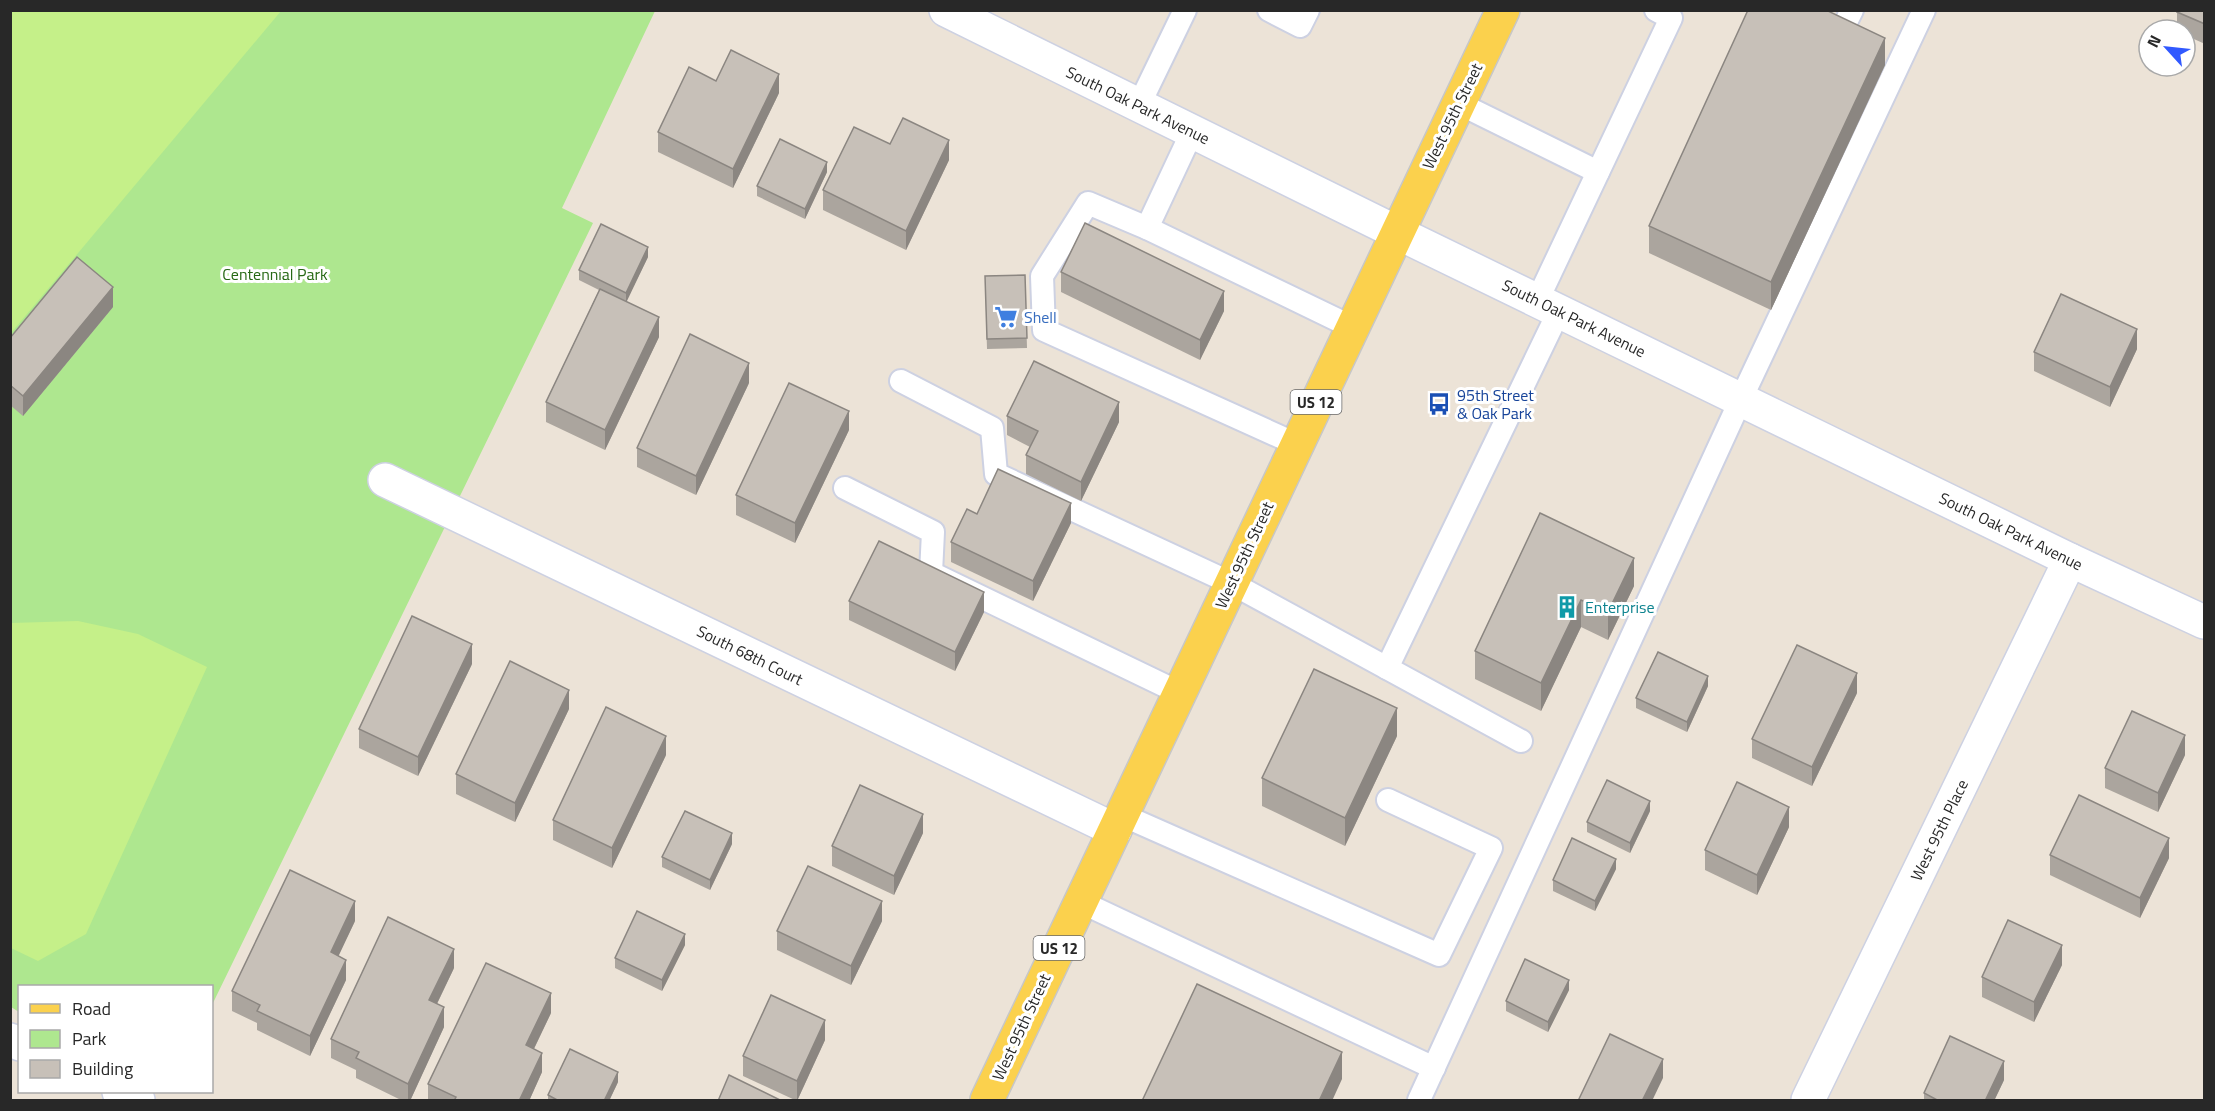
<svg xmlns="http://www.w3.org/2000/svg" width="2215" height="1111" font-family="'Titillium Web',sans-serif">
<style>
.green{fill:#aee78f}
.pitch{fill:#c5f089}
.lines{fill:none;stroke-linecap:round;stroke-linejoin:round}
.lane-casing{stroke:#cdd1e2;stroke-width:26}
.street-casing{stroke:#cdd1e2;stroke-width:36}
.primary-casing{stroke:#c7c7c7;stroke-width:36}
.lane{stroke:#fff;stroke-width:22}
.street{stroke:#fff;stroke-width:33}
.primary{stroke:#fbd14d;stroke-width:33}
.wall{fill:#aba59e}
.shaded-wall{fill:#8b8681}
.building{fill:#c7c0b8;stroke:#8b8681;stroke-width:1.5}
.labels{text-anchor:middle;dominant-baseline:central;stroke-width:6;stroke-linejoin:round;paint-order:stroke}
.shield{fill:#fff;stroke:#686868;stroke-width:1.5}
.shield-label{font-size:15px;font-weight:bold;fill:#282828}
.street-label{font-size:16px;fill:#282828;stroke:#fff}
.park-label{font-size:16px;fill:#266814;stroke:#fff}
.shop-label{font-size:16px;fill:#366cbe;stroke:#fff;text-anchor:start}
.transit-label{font-size:16px;fill:#164399;stroke:#fff;text-anchor:start}
.culture-label{font-size:16px;fill:#0d838f;stroke:#fff;text-anchor:start}
</style>
<rect width="100%" height="100%" fill="#ece3d7"/>
<polygon class="green" points="10,11 655,11 562,208 593,223 212,1005 212,986 20,986 19,1012 11,1007"/>
<g class="pitch">
<polygon points="11,10 281,11 11,333 10,11"/>
<polygon points="78,621 138,634 207,667 86,934 38,961 11,948 11,623"/>
</g>
<g class="lines">
<g class="lane-casing">
<g id="lane">
<polyline points="1269,10 1300,26 1308,10"/>
<polyline points="1844,26 1852,10"/>
<polyline points="1458,103 1598,172"/>
<polyline points="1139,105 1185,10"/>
<polyline points="1192,132 1147,228 1088,203 1042,276 1044,330 1296,444"/>
<polyline points="1147,228 1352,327"/>
<polyline points="1537,301 1671,18 1656,10"/>
<polyline points="901,381 992,428 996,474 1231,583 1521,741"/>
<polyline points="845,488 933,532 931,573 1180,693"/>
<polyline points="1387,668 1559,311"/>
<polyline points="1122,815 1439,955 1491,848 1388,800"/>
<polyline points="1081,902 1434,1068"/>
<polyline points="1419,1100 1741,399 1924,10"/>
</g>
</g>
<g class="street-casing">
<g id="street">
<polyline points="946,10 1396,232 2070,560 2204,622"/>
<polyline points="385,480 1115,830"/>
<polyline points="10,1040 20,1044"/>
<polyline points="119,1092 138,1100"/>
<polyline points="1808,1100 2070,560"/>
</g>
</g>
<g class="primary-casing">
<polyline id="primary" points="987,1100 1503,10"/>
</g>
<use href="#lane" class="lane"/>
<use href="#street" class="street"/>
<use href="#primary" class="primary"/>
</g>
<g class="wall">
<polygon points="2205,10 2205,44 2185,35 2185,30 2177,30 2177,12"/>
<polygon points="1830,12 1885,65 1771,310 1649,253 1649,226"/>
<polygon points="779,93 733,188 658,152 658,132"/>
<polygon points="890,144 949,160 906,250 823,210 823,190"/>
<polygon points="827,172 805,219 757,196 757,186"/>
<polygon points="648,257 626,301 659,337 605,450 546,422 546,402 599,290 579,280 579,270"/>
<polygon points="1061,272 1224,311 1200,360 1061,292"/>
<polygon points="1025,275 1027,348 987,349 985,276"/>
<polygon points="113,307 23,416 10,405 10,338"/>
<polygon points="2137,349 2110,407 2034,371 2034,352"/>
<polygon points="749,383 696,495 637,467 637,448"/>
<polygon points="1007,416 1119,422 1081,501 1026,474 1026,455 1030,447 1007,435"/>
<polygon points="849,430 795,543 736,515 736,495"/>
<polygon points="1540,513 1634,586 1608,640 1581,627 1541,711 1475,679 1475,651"/>
<polygon points="1071,523 1033,601 951,562 951,542"/>
<polygon points="849,601 984,612 955,671 849,620"/>
<polygon points="472,664 418,776 359,748 359,729"/>
<polygon points="1708,686 1687,732 1636,708 1636,698"/>
<polygon points="1857,693 1812,786 1752,758 1752,739"/>
<polygon points="569,709 515,822 456,794 456,774"/>
<polygon points="1397,736 1345,846 1262,806 1262,778"/>
<polygon points="666,755 612,868 553,840 553,820"/>
<polygon points="2185,755 2158,812 2105,788 2105,768"/>
<polygon points="1650,811 1630,853 1587,832 1587,822"/>
<polygon points="1789,827 1757,895 1705,870 1705,850"/>
<polygon points="923,833 894,895 832,866 832,846"/>
<polygon points="732,844 710,890 662,867 662,857"/>
<polygon points="2050,855 2169,858 2140,918 2050,875"/>
<polygon points="1616,869 1595,911 1553,891 1553,880"/>
<polygon points="355,921 338,956 346,980 310,1056 257,1030 257,1023 232,1011 232,991"/>
<polygon points="882,921 851,985 777,950 777,931"/>
<polygon points="685,945 662,991 615,968 615,958"/>
<polygon points="2062,965 2034,1022 1982,997 1982,977"/>
<polygon points="454,968 437,1004 444,1027 410,1101 403,1101 356,1078 356,1070 331,1058 331,1039"/>
<polygon points="1569,990 1548,1032 1506,1011 1506,1001"/>
<polygon points="551,1013 534,1049 542,1072 529,1101 428,1101 428,1084"/>
<polygon points="825,1040 797,1101 743,1076 743,1056"/>
<polygon points="2004,1080 1994,1101 1924,1101 1924,1093"/>
<polygon points="618,1082 609,1101 548,1101 548,1095"/>
</g>
<g class="shaded-wall">
<polygon points="1885,38 1885,65 1771,310 1771,282"/>
<polygon points="779,74 779,93 733,188 733,169"/>
<polygon points="949,140 949,160 906,250 906,231"/>
<polygon points="827,162 827,172 805,219 805,209"/>
<polygon points="648,247 648,257 626,303 626,293"/>
<polygon points="113,287 113,307 23,416 23,396"/>
<polygon points="1224,291 1224,311 1200,360 1200,340"/>
<polygon points="659,317 659,337 605,450 605,430"/>
<polygon points="2137,329 2137,349 2110,407 2110,387"/>
<polygon points="749,363 749,383 696,495 696,476"/>
<polygon points="1119,402 1119,422 1081,501 1081,482"/>
<polygon points="849,411 849,430 795,543 795,523"/>
<polygon points="1071,503 1071,523 1033,601 1033,581"/>
<polygon points="1634,558 1634,586 1608,640 1608,612"/>
<polygon points="984,592 984,612 955,671 955,652"/>
<polygon points="1581,600 1581,627 1541,711 1541,683"/>
<polygon points="472,644 472,664 418,776 418,757"/>
<polygon points="1857,673 1857,693 1812,786 1812,767"/>
<polygon points="1708,676 1708,686 1687,732 1687,722"/>
<polygon points="569,690 569,709 515,822 515,803"/>
<polygon points="1397,708 1397,736 1345,846 1345,818"/>
<polygon points="2185,735 2185,755 2158,812 2158,793"/>
<polygon points="666,736 666,755 612,868 612,848"/>
<polygon points="1650,801 1650,811 1630,853 1630,843"/>
<polygon points="1789,807 1789,827 1757,895 1757,875"/>
<polygon points="923,814 923,833 894,895 894,876"/>
<polygon points="732,833 732,844 710,890 710,880"/>
<polygon points="2169,838 2169,858 2140,918 2140,898"/>
<polygon points="1616,859 1616,869 1595,911 1595,901"/>
<polygon points="355,901 355,921 331,972 331,952"/>
<polygon points="882,901 882,921 851,985 851,966"/>
<polygon points="685,934 685,945 662,991 662,980"/>
<polygon points="2062,945 2062,965 2034,1022 2034,1002"/>
<polygon points="454,949 454,968 429,1020 429,1000"/>
<polygon points="346,960 346,980 310,1056 310,1036"/>
<polygon points="1569,980 1569,990 1548,1032 1548,1022"/>
<polygon points="551,993 551,1013 526,1065 526,1045"/>
<polygon points="444,1007 444,1027 410,1101 408,1101 408,1084"/>
<polygon points="825,1020 825,1040 797,1101 797,1081"/>
<polygon points="1342,1052 1342,1079 1332,1101 1319,1101"/>
<polygon points="542,1053 542,1072 529,1101 519,1101"/>
<polygon points="1663,1059 1663,1078 1652,1101 1642,1101"/>
<polygon points="2004,1061 2004,1080 1994,1101 1985,1101"/>
<polygon points="618,1072 618,1082 609,1101 604,1101"/>
</g>
<g class="building">
<polygon points="1748,10 1826,10 1885,38 1771,282 1649,226"/>
<polygon points="2178,10 2205,10 2205,24 2177,12"/>
<polygon points="731,50 779,74 733,169 658,132 689,67 716,81"/>
<polygon points="903,118 949,140 906,231 823,190 854,127 890,144"/>
<polygon points="780,139 827,162 805,209 757,186"/>
<polygon points="1085,223 1224,291 1200,340 1061,272"/>
<polygon points="601,224 648,247 626,293 579,270"/>
<polygon points="77,257 113,287 23,396 10,385 10,338"/>
<polygon points="1025,275 1027,338 987,339 985,276"/>
<polygon points="600,289 659,317 605,430 546,402"/>
<polygon points="2061,294 2137,329 2110,387 2034,352"/>
<polygon points="690,334 749,363 696,476 637,448"/>
<polygon points="1034,361 1119,402 1081,482 1026,455 1038,431 1007,416"/>
<polygon points="789,383 849,411 795,523 736,495"/>
<polygon points="998,469 1071,503 1033,581 951,542 967,509 977,514"/>
<polygon points="1540,513 1634,558 1608,612 1581,600 1541,683 1475,651"/>
<polygon points="879,541 984,592 955,652 849,601"/>
<polygon points="412,616 472,644 418,757 359,729"/>
<polygon points="1797,645 1857,673 1812,767 1752,739"/>
<polygon points="1658,652 1708,676 1687,722 1636,698"/>
<polygon points="510,661 569,690 515,803 456,774"/>
<polygon points="1314,669 1397,708 1345,818 1262,778"/>
<polygon points="606,707 666,736 612,848 553,820"/>
<polygon points="2132,711 2185,735 2158,793 2105,768"/>
<polygon points="1607,780 1650,801 1630,843 1587,822"/>
<polygon points="1737,782 1789,807 1757,875 1705,850"/>
<polygon points="860,785 923,814 894,876 832,846"/>
<polygon points="2079,795 2169,838 2140,898 2050,855"/>
<polygon points="685,811 732,833 710,880 662,857"/>
<polygon points="1572,838 1616,859 1595,901 1553,880"/>
<polygon points="808,866 882,901 851,966 777,931"/>
<polygon points="290,870 355,901 331,952 346,960 310,1036 257,1011 260,1005 232,991"/>
<polygon points="637,911 685,934 662,980 615,958"/>
<polygon points="388,917 454,949 429,1000 444,1007 408,1084 356,1058 359,1052 331,1039"/>
<polygon points="2008,920 2062,945 2034,1002 1982,977"/>
<polygon points="1525,959 1569,980 1548,1022 1506,1001"/>
<polygon points="486,963 551,993 526,1045 542,1053 519,1101 454,1101 456,1097 428,1084"/>
<polygon points="1197,984 1342,1052 1319,1101 1142,1101"/>
<polygon points="771,995 825,1020 797,1081 743,1056"/>
<polygon points="1610,1034 1663,1059 1642,1101 1578,1101"/>
<polygon points="1950,1036 2004,1061 1985,1101 1939,1101 1924,1093"/>
<polygon points="570,1049 618,1072 604,1101 559,1101 548,1095"/>
<polygon points="729,1075 782,1101 718,1101"/>
</g>
<defs>
<g id="supermarket-bare" transform="scale(1.8)"><path d="M-6-5.5h2.5l.6 2H6L4.5 2H-2.5L-4.4-4H-6ZM-1.5 3.2a1.3 1.3 0 1 0 .1 0ZM3 3.2a1.3 1.3 0 1 0 .1 0Z" fill="#3f7fe0" stroke="#fff" stroke-width="2.5" paint-order="stroke"/></g>
<g id="bus-bare" transform="scale(1.8)"><path d="M-5-6H5V4H4V6H2V4H-2V6H-4V4H-5ZM-3.5-4V0h7V-4ZM-3.5 1.2v1.5H-2V1.2ZM2 1.2v1.5H3.5V1.2Z" fill="#1a4fb4" stroke="#fff" stroke-width="2.5" paint-order="stroke"/></g>
<g id="building-bare" transform="scale(1.8)"><path d="M-4-6H4V6H1V3H-1V6H-4ZM-2.5-4.3h1.7v1.8h-1.7ZM.8-4.3h1.7v1.8H.8ZM-2.5-1h1.7V.8h-1.7ZM.8-1h1.7V.8H.8Z" fill="#0f9aa8" stroke="#fff" stroke-width="2.5" paint-order="stroke"/></g>
</defs>
<g fill-rule="evenodd">
<use href="#supermarket-bare" x="1006" y="317"/>
<use href="#bus-bare" x="1439" y="404"/>
<use href="#building-bare" x="1567" y="607"/>
</g>
<g class="labels">
<g class="shield">
<rect x="1290.5" y="390" width="51" height="24" rx="4.5"/>
<rect x="1033.5" y="936" width="51" height="24" rx="4.5"/>
</g>
<g class="shield-label">
<text x="1316" y="402">US 12</text>
<text x="1059" y="948">US 12</text>
</g>
<g class="street-label">
<text transform="translate(1138 105) rotate(26)">South Oak Park Avenue</text>
<text transform="translate(1452 116) rotate(-64)">West 95th Street</text>
<text transform="translate(1574 318) rotate(26)">South Oak Park Avenue</text>
<text transform="translate(2011 531) rotate(26)">South Oak Park Avenue</text>
<text transform="translate(1244 555) rotate(-65)">West 95th Street</text>
<text transform="translate(750 655) rotate(26)">South 68th Court</text>
<text transform="translate(1939 830) rotate(-64)">West 95th Place</text>
<text transform="translate(1021 1027) rotate(-65)">West 95th Street</text>
</g>
<g class="park-label">
<text x="275" y="274">Centennial Park</text>
</g>
<g class="shop-label">
<text x="1024" y="317">Shell</text>
</g>
<g class="transit-label">
<text x="1457" y="395">95th Street<tspan x="1457" dy="18">&amp; Oak Park</tspan></text>
</g>
<g class="culture-label">
<text x="1585" y="607">Enterprise</text>
</g>
</g>
<rect width="2215" height="1111" fill="none" stroke="#282828" stroke-width="24"/>
<rect x="18" y="985" width="195" height="108" fill="#ffffff" stroke="#a9a9a9" stroke-width="1.5"/>
<rect x="30" y="1004" width="30" height="9" fill="#fbd14d" stroke="#a9a9a9" stroke-width="1.5"/>
<text x="72" y="1015" font-size="18" fill="#282828">Road</text>
<rect x="30" y="1030" width="30" height="18" fill="#aee78f" stroke="#a9a9a9" stroke-width="1.5"/>
<text x="72" y="1045" font-size="18" fill="#282828">Park</text>
<rect x="30" y="1060" width="30" height="18" fill="#c7c0b8" stroke="#a9a9a9" stroke-width="1.5"/>
<text x="72" y="1075" font-size="18" fill="#282828">Building</text>
<g transform="translate(2167 48) rotate(297)"><circle r="28" fill="#ffffff" stroke="#a9a9a9" stroke-width="1.5"/>
<path d="M0-4.5L10 22L0 15L-10 22Z" fill="#3159ff"/>
<text y="-9" font-size="16" font-weight="bold" text-anchor="middle" fill="#282828">N</text>
</g>
</svg>
